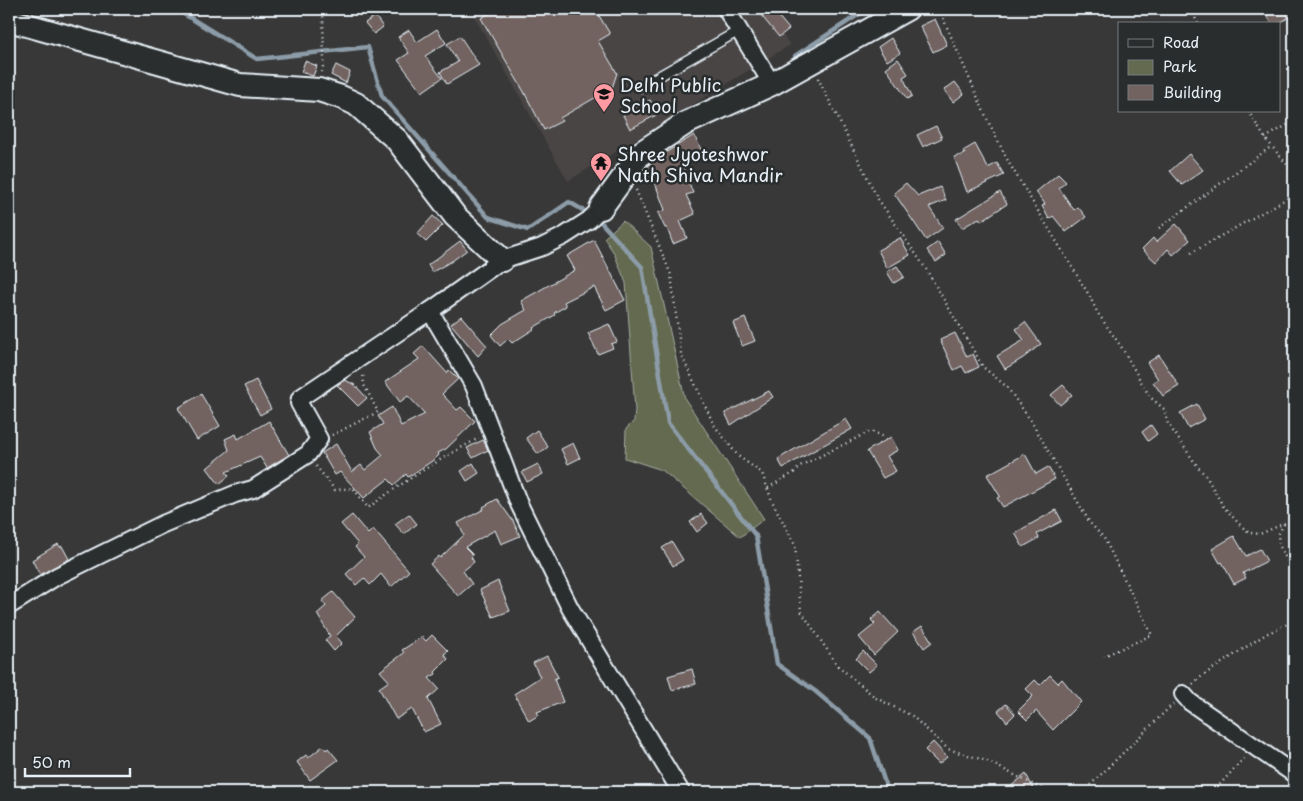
<svg xmlns="http://www.w3.org/2000/svg" width="1303" height="801" font-family="'Playpen Sans',sans-serif">
<style>
.built{fill:#494544}
.green{fill:#646a50;stroke:#a6aea4}
.lines{fill:none;stroke-linecap:round;stroke-linejoin:round}
.stream{stroke:#8c9ca8;stroke-width:4.5}
.building{fill:#726361;stroke:#e8f1f8}
.lane-casing{stroke:#e8f1f8;stroke-width:12}
.street-casing{stroke:#e8f1f8;stroke-width:20}
.secondary-casing{stroke:#e8f1f8;stroke-width:26}
.path{stroke:#e8f1f8;stroke-width:2.5;stroke-dasharray:1 4;stroke-linecap:butt}
.lane{stroke:#2a2d2e;stroke-width:9}
.street{stroke:#2a2d2e;stroke-width:16}
.secondary{stroke:#2a2d2e;stroke-width:22}
.labels{text-anchor:middle;dominant-baseline:central;stroke-width:5;stroke-linejoin:round;paint-order:stroke}
.poi-label{font-size:18px;fill:#e8f1f8;stroke:#2a2d2e;text-anchor:start}
</style>
<rect width="100%" height="100%" fill="#383838"/>
<filter id="ink" filterUnits="userSpaceOnUse"><feTurbulence type="fractalNoise" baseFrequency=".02" numOctaves="2"/><feDisplacementMap in="SourceGraphic" scale="10" xChannelSelector="R" yChannelSelector="G"/><feConvolveMatrix kernelMatrix="1 2 1 2 8 2 1 2 1" color-interpolation-filters="sRGB"/></filter>
<g filter="url(#ink)">
<polygon class="built" points="470,9 765,9 790,45 568,181"/>
<polygon class="green" points="623,221 651,247 685,399 764,519 740,537 662,470 625,458 626,429 634,421 635,410 626,283 614,253 604,238"/>
<g class="lines">
<g class="stream">
<polyline points="176,9 257,59 368,47 382,96 488,217 528,230 569,202 598,219 642,267 668,423 756,536 777,664 815,691 870,738 888,792"/>
<polyline points="795,56 867,9"/>
</g>
</g>
<g class="building">
<polygon points="497,9 595,9 610,34 598,41 617,73 612,88 560,118 562,121 544,130 523,90 481,18"/>
<polygon points="766,9 772,9 789,29 779,37 760,14"/>
<polygon points="1263,9 1294,9 1294,14 1278,24 1272,24"/>
<polygon points="375,16 383,27 374,34 365,23"/>
<polygon points="935,19 947,45 933,52 920,26"/>
<polygon points="437,29 446,43 425,56 442,78 422,92 398,60 409,53 398,37 409,30 417,42"/>
<polygon points="460,36 479,65 447,84 440,72 458,62 447,44"/>
<polygon points="891,38 900,53 887,61 878,47"/>
<polygon points="898,59 908,74 903,77 912,96 907,99 886,68"/>
<polygon points="305,61 317,66 313,76 301,72"/>
<polygon points="336,65 350,72 346,83 331,75"/>
<polygon points="955,82 964,94 953,102 944,90"/>
<polygon points="650,100 658,114 630,129 623,115"/>
<polygon points="936,126 942,138 923,147 917,135"/>
<polygon points="694,135 703,153 685,162 686,164 682,165 693,193 686,195 695,214 680,221 687,238 673,244 667,228 665,228 658,213 665,210 652,175 643,179 641,175 650,164 663,157 662,155"/>
<polygon points="975,144 988,168 997,163 1004,175 967,192 954,157 965,154 963,151"/>
<polygon points="1189,154 1203,170 1182,185 1170,171"/>
<polygon points="1058,174 1066,182 1059,188 1074,210 1078,207 1086,217 1066,232 1053,216 1049,219 1042,206 1045,204 1036,192"/>
<polygon points="906,183 918,196 940,187 946,200 929,207 943,228 926,240 894,193"/>
<polygon points="1000,192 1007,204 981,221 979,218 962,228 956,219"/>
<polygon points="433,216 443,225 426,242 417,234"/>
<polygon points="1176,224 1190,240 1173,255 1168,249 1156,262 1142,249 1153,238 1156,242"/>
<polygon points="900,238 910,255 887,268 878,250"/>
<polygon points="594,240 625,300 606,310 594,287 564,302 566,306 554,313 555,315 533,328 534,329 512,343 508,339 500,346 491,335 502,324 526,310 521,301 575,270 567,256"/>
<polygon points="460,241 467,250 452,261 432,272 428,265"/>
<polygon points="938,242 946,255 936,262 927,250"/>
<polygon points="897,266 904,277 894,283 887,272"/>
<polygon points="461,316 487,346 478,356 451,324"/>
<polygon points="745,318 755,341 742,346 733,323"/>
<polygon points="1025,322 1041,344 1023,358 1005,369 997,356 1024,340 1016,329"/>
<polygon points="609,324 617,342 611,344 613,348 598,354 588,333"/>
<polygon points="955,333 967,357 973,354 979,367 966,373 962,366 954,370 940,340"/>
<polygon points="423,346 447,373 449,370 458,379 442,394 457,410 461,407 475,421 446,449 438,453 439,455 435,459 408,477 406,474 394,485 388,479 364,498 340,472 335,475 322,453 336,444 352,472 361,465 365,470 383,455 377,448 370,432 383,424 378,416 392,407 401,426 425,414 408,396 400,402 385,382 419,359 414,354"/>
<polygon points="1159,355 1179,386 1163,396 1153,382 1158,379 1147,363"/>
<polygon points="256,380 271,409 260,415 244,386"/>
<polygon points="345,380 355,385 367,398 358,406 337,385"/>
<polygon points="1063,385 1072,395 1060,405 1051,395"/>
<polygon points="769,391 773,397 731,425 725,413"/>
<polygon points="201,394 220,426 197,440 178,408"/>
<polygon points="1197,404 1205,419 1188,428 1180,413"/>
<polygon points="846,419 852,429 783,468 778,459"/>
<polygon points="269,421 289,455 267,468 260,457 226,472 229,476 219,484 207,468 229,450 225,439 236,434 238,439"/>
<polygon points="1151,425 1157,434 1148,441 1142,432"/>
<polygon points="537,430 548,447 538,454 526,438"/>
<polygon points="891,437 898,450 887,456 896,471 883,478 867,451"/>
<polygon points="483,440 488,450 473,458 467,448"/>
<polygon points="573,443 580,458 568,464 561,449"/>
<polygon points="1025,454 1036,474 1048,467 1055,479 1003,507 997,498 1000,496 987,475"/>
<polygon points="473,463 479,473 467,481 461,471"/>
<polygon points="538,464 543,474 527,482 522,472"/>
<polygon points="497,499 513,521 520,536 501,544 495,530 465,547 473,555 471,557 474,562 463,571 472,584 458,596 430,564 439,556 440,558 464,535 458,523 484,509 483,507"/>
<polygon points="1056,510 1062,521 1037,534 1039,538 1023,547 1015,533"/>
<polygon points="409,514 417,524 404,534 395,524"/>
<polygon points="701,514 708,523 697,532 690,522"/>
<polygon points="352,515 368,534 373,529 409,571 391,587 381,574 370,585 364,578 356,585 346,574 364,557 355,547 358,544 341,524"/>
<polygon points="1234,536 1246,556 1260,549 1267,561 1243,573 1246,578 1234,584 1222,562 1220,563 1212,549"/>
<polygon points="672,542 683,560 673,566 662,548"/>
<polygon points="58,544 60,547 62,546 69,559 40,575 32,560"/>
<polygon points="498,581 510,611 493,617 480,590"/>
<polygon points="333,592 355,617 336,636 342,643 334,651 325,640 330,636 317,614 326,606 322,601"/>
<polygon points="880,612 898,632 874,655 859,637 875,624 871,620"/>
<polygon points="922,626 932,642 924,648 913,632"/>
<polygon points="432,635 448,651 444,654 448,659 435,672 436,674 429,678 439,689 428,699 441,724 424,732 412,709 396,719 379,688 389,681 380,671 404,653 402,650 422,637 426,641"/>
<polygon points="863,651 877,665 869,672 856,659"/>
<polygon points="547,656 558,677 554,679 563,702 537,712 539,715 529,721 514,694 540,677 533,663"/>
<polygon points="692,669 696,684 672,690 668,676"/>
<polygon points="1050,675 1058,683 1062,679 1081,702 1053,730 1036,711 1027,720 1018,711 1033,696 1026,689 1035,680 1040,685"/>
<polygon points="1006,704 1015,714 1007,722 998,711"/>
<polygon points="933,742 947,757 939,764 925,750"/>
<polygon points="323,746 326,750 328,748 338,760 310,780 297,762 306,755 308,758"/>
<polygon points="1026,774 1035,792 1004,792"/>
</g>
<g class="lines">
<g class="lane-casing">
<polyline id="lane" points="640,87 740,30"/>
</g>
<g class="street-casing">
<g id="street">
<polyline points="726,9 772,84"/>
<polyline points="430,311 474,386 519,504 570,608 681,792"/>
<polyline points="9,606 57,576 163,524 235,494 253,489 308,454 319,439 299,403 300,398 430,311 502,260 542,247 564,236 589,220 601,208"/>
<polyline points="1183,694 1190,702 1294,774"/>
</g>
</g>
<g class="secondary-casing">
<g id="secondary">
<polyline points="9,20 240,85 319,90 341,97 356,104 397,140 455,216 502,260"/>
<polyline points="601,208 642,152 686,123 772,84 907,9"/>
</g>
</g>
<g class="path">
<polyline points="316,9 323,17 324,61 322,72"/>
<polyline points="939,9 988,121 1009,163 1089,295 1097,312 1122,348 1143,385 1150,397 1164,409 1168,424 1198,467 1206,476 1223,506 1241,526 1250,533 1260,534 1294,519"/>
<polyline points="1191,9 1198,24"/>
<polyline points="818,78 878,199 926,269 983,367 1007,387 1031,421 1090,523 1104,538 1152,635 1104,656"/>
<polyline points="1248,111 1265,138 1294,173"/>
<polyline points="1265,138 1294,121"/>
<polyline points="636,190 671,275 681,354 714,425 738,456 762,473 772,501 795,545 801,611 838,666 876,698 912,716 948,749 987,761 1048,792"/>
<polyline points="1159,228 1272,146"/>
<polyline points="1191,253 1286,199 1294,193"/>
<polyline points="332,435 378,412 364,385 363,373"/>
<path d="M 316,466 L 335,490 L 353,488 L 368,508 C 404,481 440,459 479,438"/>
<polyline points="768,488 795,472 800,466 871,431 885,437"/>
<polyline points="1284,524 1278,535 1279,545 1294,573"/>
<polyline points="1193,684 1202,676 1266,634 1294,621"/>
<polyline points="1083,792 1173,704"/>
<polyline points="1213,792 1245,757"/>
</g>
<use href="#lane" class="lane"/>
<use href="#street" class="street"/>
<use href="#secondary" class="secondary"/>
</g>
</g>
<defs>
<g id="school-pin" transform="scale(1.125)"><path d="M0 17L-7.5 6A9.5 9.5 0 1 1 7.5 6Z" fill="#ff9aa2" stroke="#2a2d2e"/><path d="M0-5L7-2L0 1L-7-2ZM-4 1L0 2.5L4 1V4Q0 6-4 4Z" fill="#111"/></g>
<g id="temple-pin" transform="scale(1.125)"><path d="M0 17L-7.5 6A9.5 9.5 0 1 1 7.5 6Z" fill="#ff9aa2" stroke="#2a2d2e"/><path d="M0-6L5-2H3V0L6.5 2.5H4V6H1.5V3h-3V6H-4V2.5H-6.5L-3 0V-2H-5Z" fill="#111"/></g>
</defs>
<g fill-rule="evenodd">
<use href="#school-pin" x="604" y="94"/>
<use href="#temple-pin" x="601" y="163"/>
</g>
<g class="labels">
<g class="poi-label">
<text x="620" y="84">Delhi Public<tspan x="620" dy="21">School</tspan></text>
<text x="617" y="153">Shree Jyoteshwor<tspan x="617" dy="21">Nath Shiva Mandir</tspan></text>
</g>
</g>
<rect width="1303" height="801" fill="none" stroke="#2a2d2e" stroke-width="30"/>
<rect x="15" y="15" width="1273" height="771" fill="none" stroke="#e8f1f8" stroke-width="2" filter="url(#ink)"/>
<rect x="1118" y="22" width="162" height="90" fill="#2a2d2e" stroke="#767b7f"/>
<rect x="1128" y="39" width="25" height="8" fill="#2a2d2e" stroke="#767b7f"/>
<text x="1163" y="48" font-size="15" fill="#e8f1f8">Road</text>
<rect x="1128" y="60" width="25" height="15" fill="#646a50" stroke="#767b7f"/>
<text x="1163" y="72" font-size="15" fill="#e8f1f8">Park</text>
<rect x="1128" y="85" width="25" height="15" fill="#726361" stroke="#767b7f"/>
<text x="1163" y="98" font-size="15" fill="#e8f1f8">Building</text>
<path d="M25 768v8h105v-8" fill="none" stroke="#e8f1f8" stroke-width="2.5"/>
<text x="32" y="768" font-size="15" fill="#e8f1f8" stroke="#2a2d2e" stroke-width="4" paint-order="stroke">50 m</text>
</svg>
